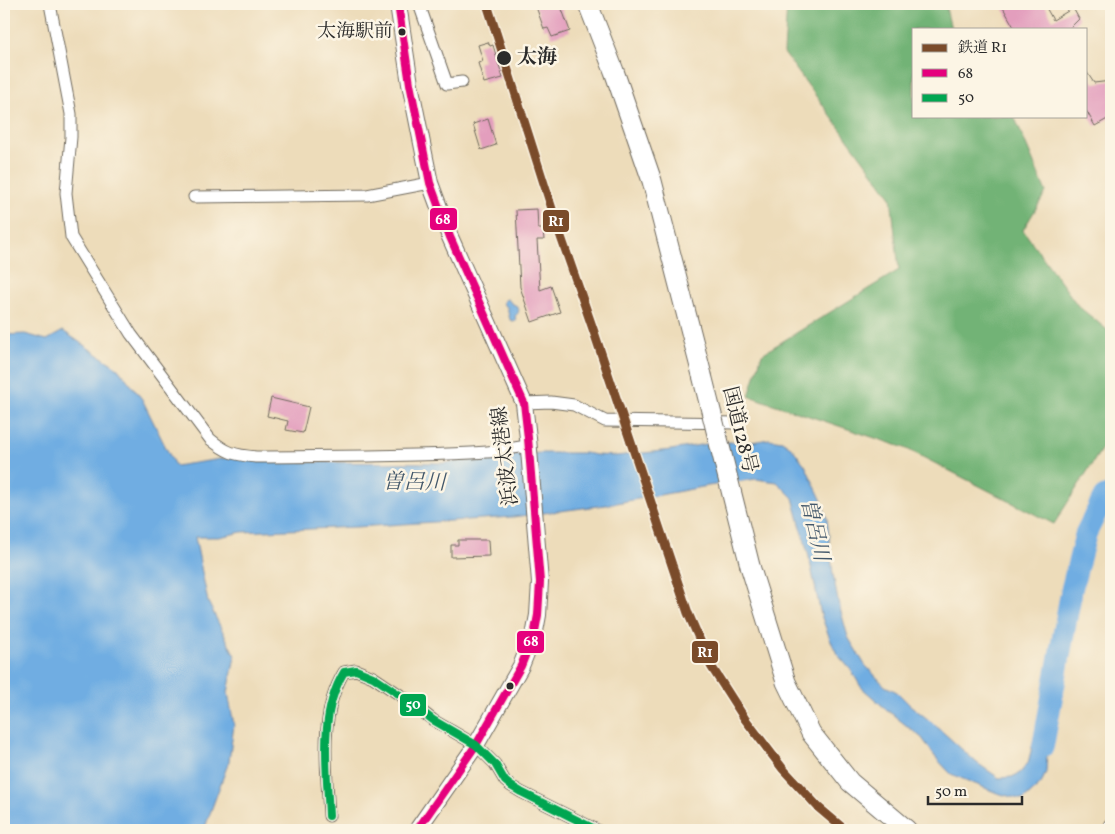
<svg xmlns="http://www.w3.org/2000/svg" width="1115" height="834" font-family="Vollkorn,'Noto Serif JP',serif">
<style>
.forest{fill:#72b376;stroke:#4e6f50}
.water{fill:#70ade2;stroke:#4e6c86}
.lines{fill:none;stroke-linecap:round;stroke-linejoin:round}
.river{stroke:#70ade2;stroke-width:22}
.building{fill:#e39ebd}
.minor-casing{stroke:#6f695d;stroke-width:13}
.tertiary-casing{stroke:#6f695d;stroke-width:16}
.secondary-casing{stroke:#6f695d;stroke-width:18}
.trunk-casing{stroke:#6f695d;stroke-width:21}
.minor{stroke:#fff;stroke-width:11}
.tertiary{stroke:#fff;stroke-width:14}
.secondary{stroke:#fff;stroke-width:16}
.trunk{stroke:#fff;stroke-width:19}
.trunk-bridge-casing{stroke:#6f695d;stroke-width:21;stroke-linecap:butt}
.trunk-bridge{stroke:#fff;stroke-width:19}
.bus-1-casing{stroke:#fcf5e5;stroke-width:11}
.bus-2-casing{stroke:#fcf5e5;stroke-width:11}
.bus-1{stroke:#e5007d;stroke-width:8}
.bus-2{stroke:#00a651;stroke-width:8}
.rail-1-casing{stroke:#fcf5e5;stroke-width:12}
.rail-1{stroke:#7a4b2a;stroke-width:9}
.bus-dot{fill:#2b2b2b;stroke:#fcf5e5;stroke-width:2}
.labels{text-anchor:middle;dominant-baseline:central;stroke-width:5;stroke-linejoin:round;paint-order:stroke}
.bus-label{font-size:19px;fill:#2b2b2b;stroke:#fcf5e5;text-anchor:end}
.stop-label{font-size:20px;font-weight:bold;fill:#2b2b2b;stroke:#fcf5e5;text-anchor:start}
.street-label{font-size:20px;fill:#2b2b2b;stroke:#fcf5e5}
.water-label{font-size:21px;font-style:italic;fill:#43586b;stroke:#fcf5e5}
.line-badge{stroke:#fcf5e5;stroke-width:2}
.badge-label{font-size:14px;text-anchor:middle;font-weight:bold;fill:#fff}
</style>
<rect width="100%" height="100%" fill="#fcf5e5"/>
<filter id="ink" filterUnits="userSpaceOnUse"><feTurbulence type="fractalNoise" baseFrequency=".02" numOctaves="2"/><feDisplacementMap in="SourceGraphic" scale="10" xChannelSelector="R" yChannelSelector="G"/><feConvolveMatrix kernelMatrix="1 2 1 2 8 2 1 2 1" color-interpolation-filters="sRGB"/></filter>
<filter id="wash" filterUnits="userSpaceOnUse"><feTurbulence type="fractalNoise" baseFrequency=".0096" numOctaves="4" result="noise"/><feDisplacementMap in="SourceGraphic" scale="20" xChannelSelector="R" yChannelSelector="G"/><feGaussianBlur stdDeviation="1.12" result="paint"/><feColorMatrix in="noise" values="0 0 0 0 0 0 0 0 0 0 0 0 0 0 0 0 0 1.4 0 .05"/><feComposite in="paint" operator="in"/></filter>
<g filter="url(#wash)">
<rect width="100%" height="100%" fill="#eddcba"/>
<polygon class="forest" points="787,4 945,4 951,29 914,29 914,116 1014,116 1046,192 1023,230 1078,306 1111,333 1111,434 1054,524 905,448 749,396 762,354 899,270 891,197 784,53"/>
<g class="water">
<path d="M 508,299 L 511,303 L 517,306 C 520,310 519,313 515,316 L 516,320 L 513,321 L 510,320 L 507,307 L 503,304 L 504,300 Z"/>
<polygon points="63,331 118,368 142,399 175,466 227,458 291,462 444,463 519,454 543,453 585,453 596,455 616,456 671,450 706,444 731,442 746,443 769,439 782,441 792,448 805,465 821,499 827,518 833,574 838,601 848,637 865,665 885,686 897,692 910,705 934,724 977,763 999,778 1012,777 1020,773 1028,763 1036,731 1052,714 1052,736 1047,753 1046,772 1041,784 1023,800 997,793 951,774 936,758 922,738 887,710 861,687 851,670 837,654 830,639 821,615 809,557 793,498 777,482 756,479 708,486 606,505 513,517 356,527 242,532 219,537 195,537 208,602 235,656 228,693 234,725 229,761 204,830 4,830 4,335 25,334 47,340"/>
</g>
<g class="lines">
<polyline class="river" points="1043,746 1072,588 1086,533 1104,497 1111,494"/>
</g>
<g id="blocks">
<g class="building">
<polygon points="535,4 560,4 570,31 552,37 548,28 544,29"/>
<polygon points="1001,4 1044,4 1053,20 1073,8 1079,19 1069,29 1015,29"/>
<polygon points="488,42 490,46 493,45 503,78 484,83 478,63 483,61 478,45"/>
<polygon points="1086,71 1094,83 1111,81 1111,117 1095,126 1086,110"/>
<polygon points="488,119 496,145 481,150 473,124"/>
<polygon points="537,209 538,229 543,229 544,240 537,240 540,290 551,286 560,312 532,322 520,287 516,210"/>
<polygon points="271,398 309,407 303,433 286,430 288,421 267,416"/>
<polygon points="458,540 488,540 489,556 451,557 451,545 458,545"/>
</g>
</g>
</g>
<g filter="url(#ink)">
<use href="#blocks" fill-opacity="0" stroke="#6f695d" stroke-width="1"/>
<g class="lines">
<g class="minor-casing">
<g id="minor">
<path d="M 50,4 L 71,114 L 71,137 L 66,193 L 71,237 L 131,334 L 210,439 C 227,453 234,455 256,457 C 333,456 410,457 487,452 C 501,451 515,447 529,446"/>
<polyline points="419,4 447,84 462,82"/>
<polyline points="194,197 367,195 430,183"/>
<polyline points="524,403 551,402 574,405 605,421 737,423"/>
<path d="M 329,816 C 327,769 318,715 344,672 L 356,670 L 373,677 L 403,697 L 433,720 L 476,745 L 495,764 L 505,781 L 511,786 L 521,792 L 597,830"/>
</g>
</g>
<g class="tertiary-casing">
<polyline id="tertiary" points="1108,830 1111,825"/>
</g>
<g class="secondary-casing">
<polyline id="secondary" points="398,4 410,84 430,183 450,237 524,403 528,438 540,582 538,615 535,631 521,666 476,745 417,830"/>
</g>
<g class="trunk-casing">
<g id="trunk">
<polyline points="588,4 614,71 652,181 702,375"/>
<polyline points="750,566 786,682 811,733 850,782 907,830"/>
</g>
</g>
<use href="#minor" class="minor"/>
<use href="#tertiary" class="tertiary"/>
<use href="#secondary" class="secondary"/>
<use href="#trunk" class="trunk"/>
<g class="trunk-bridge-casing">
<polyline id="trunk-bridge" points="702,375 750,566"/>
</g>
<use href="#trunk-bridge" class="trunk-bridge"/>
<g class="bus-1-casing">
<polyline id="bus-1" points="398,4 410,84 430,183 450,237 524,403 528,438 540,582 538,615 535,631 521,666 476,745 417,830"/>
</g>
<g class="bus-2-casing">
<path id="bus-2" d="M 329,816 C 327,769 318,715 344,672 L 356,670 L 373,677 L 403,697 L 433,720 L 476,745 L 495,764 L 505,781 L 511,786 L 521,792 L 597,830"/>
</g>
<use href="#bus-1" class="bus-1"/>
<use href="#bus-2" class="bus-2"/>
<g class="rail-1-casing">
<polyline id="rail-1" points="487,4 560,234 593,329 688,613 711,666 745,719 783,769 819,808 845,830"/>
</g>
<use href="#rail-1" class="rail-1"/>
</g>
</g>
<g class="bus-dot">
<circle cx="402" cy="32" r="4.5"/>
<circle cx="504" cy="58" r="8"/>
<circle cx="510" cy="686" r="4.5"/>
</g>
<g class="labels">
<g class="bus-label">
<text x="393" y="32">太海駅前</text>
</g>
<g class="stop-label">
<text x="517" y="58">太海</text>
</g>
<g class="street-label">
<text transform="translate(739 430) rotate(76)">国道128号</text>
<text transform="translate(506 456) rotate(-97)">浜波太港線</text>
</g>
<g class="water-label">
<text transform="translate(414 483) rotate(1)">曽呂川</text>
<text transform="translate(814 530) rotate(77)">曽呂川</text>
</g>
</g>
<g class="line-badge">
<rect x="429" y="207" width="29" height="24" rx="5" fill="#e5007d"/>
<rect x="542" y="209" width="28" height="24" rx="5" fill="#7a4b2a"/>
<rect x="516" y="630" width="29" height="24" rx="5" fill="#e5007d"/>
<rect x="691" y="640" width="28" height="24" rx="5" fill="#7a4b2a"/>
<rect x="399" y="693" width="28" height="24" rx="5" fill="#00a651"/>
</g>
<g class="badge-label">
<text x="443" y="224">68</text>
<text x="556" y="226">R1</text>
<text x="531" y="646">68</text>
<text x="705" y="657">R1</text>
<text x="413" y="709">50</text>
</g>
<rect width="1115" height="834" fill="none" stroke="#fcf5e5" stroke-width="20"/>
<rect x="912" y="28" width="175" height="90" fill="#fcf5e5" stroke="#a8a49b"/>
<rect x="922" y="44" width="25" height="8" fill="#7a4b2a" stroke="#a8a49b"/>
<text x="958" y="52" font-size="15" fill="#2b2b2b">鉄道 R1</text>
<rect x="922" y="69" width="25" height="8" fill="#e5007d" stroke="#a8a49b"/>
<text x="958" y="78" font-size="15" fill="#2b2b2b">68</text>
<rect x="922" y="94" width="25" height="8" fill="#00a651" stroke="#a8a49b"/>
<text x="958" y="102" font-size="15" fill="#2b2b2b">50</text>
<path d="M928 796v8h94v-8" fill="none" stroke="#2b2b2b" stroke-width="2.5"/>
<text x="935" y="796" font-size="15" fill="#2b2b2b" stroke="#fcf5e5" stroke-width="4" paint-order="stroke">50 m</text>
</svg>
